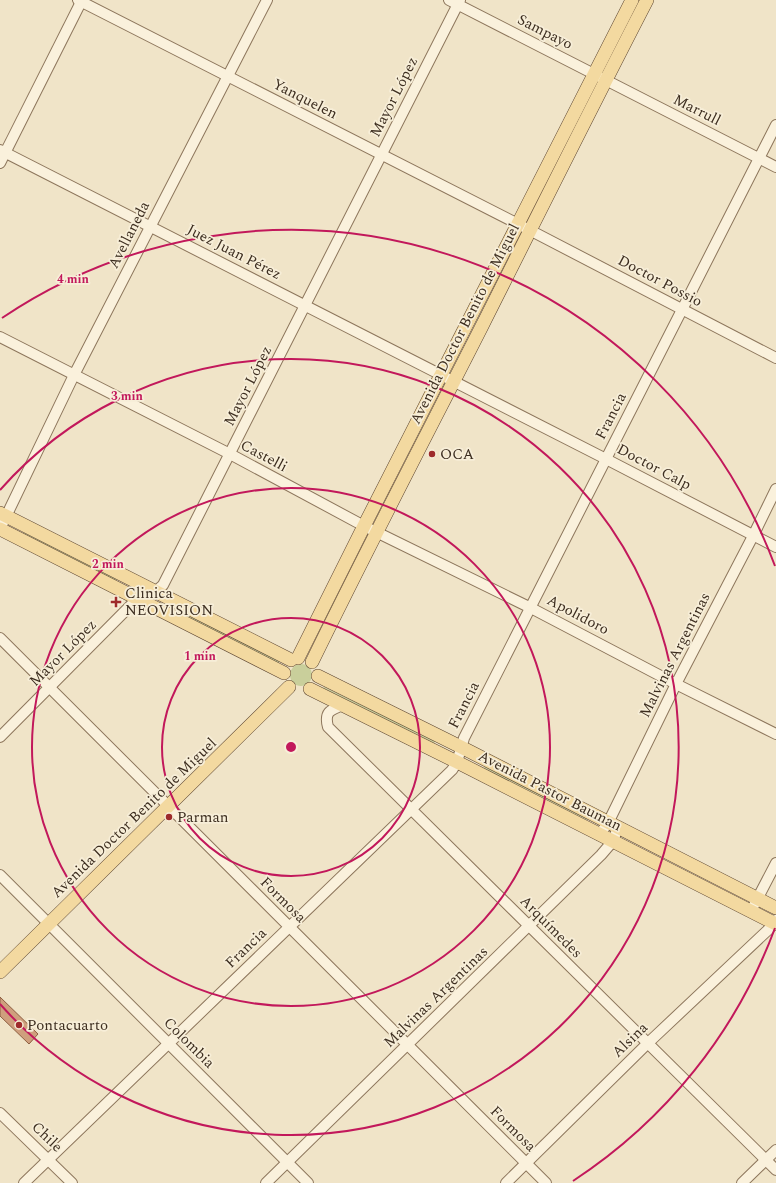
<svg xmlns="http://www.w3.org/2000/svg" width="776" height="1183" font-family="Spectral,serif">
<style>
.green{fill:#c9cf9b}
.building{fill:#cf9f7d;stroke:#8d5f41}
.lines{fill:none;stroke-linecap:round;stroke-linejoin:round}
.minor-casing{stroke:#8d765c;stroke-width:12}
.major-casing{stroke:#5b4430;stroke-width:14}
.minor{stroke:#faf1dc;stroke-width:10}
.major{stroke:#f3d9a0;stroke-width:13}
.ring{fill:none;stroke:#c2185b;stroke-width:2}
.poi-dot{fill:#9e2a2b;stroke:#f7eed8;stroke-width:1.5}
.labels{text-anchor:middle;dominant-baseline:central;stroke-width:3.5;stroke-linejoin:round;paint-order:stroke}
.street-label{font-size:15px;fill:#3d2e20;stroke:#f7eed8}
.poi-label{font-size:15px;fill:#3d2e20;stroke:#f7eed8;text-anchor:start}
.centre{fill:#c2185b;stroke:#f7eed8;stroke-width:2}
.ring-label{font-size:12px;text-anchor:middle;font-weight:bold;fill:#c2185b;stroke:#f7eed8;stroke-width:3.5;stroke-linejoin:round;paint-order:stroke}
</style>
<rect width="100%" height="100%" fill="#f0e4c8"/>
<g class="green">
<polygon points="24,531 117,578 116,581 23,533"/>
<polygon points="175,609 280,661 278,664 175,612"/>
<circle cx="301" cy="675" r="11"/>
<polygon points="324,687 436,741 434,743 323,688"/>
<polygon points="485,766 589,817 587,820 484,768"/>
</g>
<polygon class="building" points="0,997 38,1034 29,1044 0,1016"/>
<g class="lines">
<g class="minor-casing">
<g id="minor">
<polyline points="78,0 518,224 776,358"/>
<polyline points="449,0 776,167"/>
<polyline points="0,150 606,459 776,547"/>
<polyline points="0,163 82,0"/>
<polyline points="0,337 230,454 364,526 531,608 676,684 776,734"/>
<polyline points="0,529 74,375 267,0"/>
<polyline points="0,638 546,1183"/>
<path d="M 343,705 C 330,710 324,712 328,727 L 776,1170"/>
<polyline points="0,737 137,599 155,592 163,585 460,0"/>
<polyline points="599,835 608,823 676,684 753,536 776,489"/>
<polyline points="0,875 308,1183"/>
<polyline points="751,911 776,863"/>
<polyline points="0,1113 72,1183"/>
<polyline points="24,1183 452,770 457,762 464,738 776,125"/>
<polyline points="266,1183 601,855 613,841 618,827"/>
<polyline points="506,1183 648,1043 769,929 776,920"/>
<polyline points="742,1183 776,1150"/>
</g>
</g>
<g class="major-casing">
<g id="major">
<polyline points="0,513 291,660"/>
<polyline points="0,529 284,673"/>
<polyline points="298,658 364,526 632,0"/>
<path d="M 312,662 C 367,549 425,438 482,326 C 537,217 591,108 647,0"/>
<polyline points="318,676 461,747 776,908"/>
<polyline points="310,689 457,762 776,924"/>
<polyline points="0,972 289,687"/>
</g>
</g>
<use href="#minor" class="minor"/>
<use href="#major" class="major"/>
</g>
<g class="ring">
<circle cx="291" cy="747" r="129"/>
<circle cx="291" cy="747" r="259"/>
<path d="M0 490A388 388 0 1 1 0 1004"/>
<path d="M775 928A517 517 0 0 1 573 1181M2 318A517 517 0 0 1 775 566"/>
</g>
<g class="poi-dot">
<circle cx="432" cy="454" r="4"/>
<path d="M114 596h4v4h4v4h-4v4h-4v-4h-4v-4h4z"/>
<circle cx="169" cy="817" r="4"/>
<circle cx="19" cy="1025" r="4"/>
</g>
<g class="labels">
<g class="street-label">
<text transform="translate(545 32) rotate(27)">Sampayo</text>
<text transform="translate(394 97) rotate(-63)">Mayor López</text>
<text transform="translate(305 99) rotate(27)">Yanquelen</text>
<text transform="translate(697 110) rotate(27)">Marrull</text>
<text transform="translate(129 235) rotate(-63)">Avellaneda</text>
<text transform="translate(234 252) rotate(27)">Juez Juan Pérez</text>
<text transform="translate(660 281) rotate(28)">Doctor Possio</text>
<text transform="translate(465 324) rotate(-63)">Avenida Doctor Benito de Miguel</text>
<text transform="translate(248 386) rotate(-63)">Mayor López</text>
<text transform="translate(611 416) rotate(-63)">Francia</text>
<text transform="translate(264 456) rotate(28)">Castelli</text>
<text transform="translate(654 467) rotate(28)">Doctor Calp</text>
<text transform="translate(578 615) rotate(28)">Apolidoro</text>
<text transform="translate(63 653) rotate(-45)">Mayor López</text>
<text transform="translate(675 655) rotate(-63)">Malvinas Argentinas</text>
<text transform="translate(464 705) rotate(-63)">Francia</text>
<text transform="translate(550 791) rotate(27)">Avenida Pastor Bauman</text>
<text transform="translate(134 818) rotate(-44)">Avenida Doctor Benito de Miguel</text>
<text transform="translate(283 900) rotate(45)">Formosa</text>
<text transform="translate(551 927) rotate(45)">Arquímedes</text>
<text transform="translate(246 948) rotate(-44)">Francia</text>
<text transform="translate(436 997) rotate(-44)">Malvinas Argentinas</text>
<text transform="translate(630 1040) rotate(-44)">Alsina</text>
<text transform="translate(189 1043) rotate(45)">Colombia</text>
<text transform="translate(513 1129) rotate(45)">Formosa</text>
<text transform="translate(47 1137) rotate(44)">Chile</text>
</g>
<g class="poi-label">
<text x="440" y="454">OCA</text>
<text x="125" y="593">Clinica<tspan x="125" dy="17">NEOVISION</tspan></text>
<text x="177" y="817">Parman</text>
<text x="27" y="1025">Pontacuarto</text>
</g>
</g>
<circle cx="291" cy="747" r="6" class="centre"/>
<g class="ring-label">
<text x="73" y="283">4 min</text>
<text x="127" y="400">3 min</text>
<text x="108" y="568">2 min</text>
<text x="200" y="660">1 min</text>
</g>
</svg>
